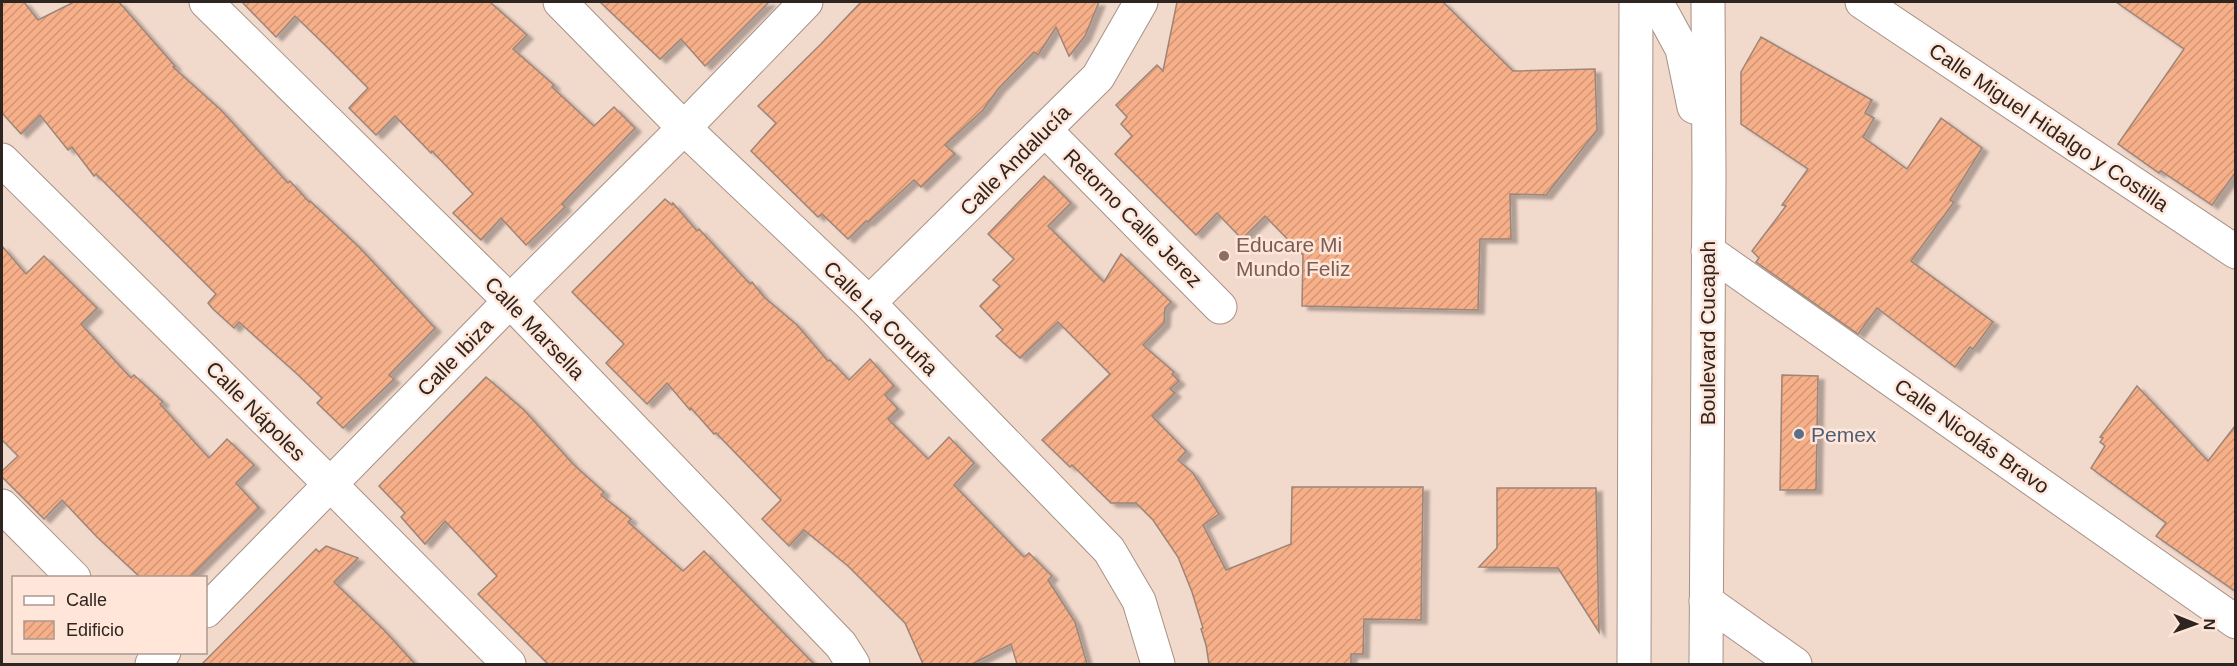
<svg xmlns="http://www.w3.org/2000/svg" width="2237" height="666" font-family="Helvetica,sans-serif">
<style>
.building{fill:url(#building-hatch);stroke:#9c8579;stroke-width:1.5;filter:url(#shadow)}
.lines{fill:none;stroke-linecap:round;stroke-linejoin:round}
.street-casing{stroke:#a89185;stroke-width:35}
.secondary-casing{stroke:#a89185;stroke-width:35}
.street{stroke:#fff;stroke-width:33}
.secondary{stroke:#fff;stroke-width:33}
.education-dot{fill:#8d6e63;stroke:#ffe6d9;stroke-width:2}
.service-dot{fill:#5c6f8a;stroke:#ffe6d9;stroke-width:2}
.labels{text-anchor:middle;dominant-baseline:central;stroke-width:5;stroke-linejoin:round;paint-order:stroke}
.street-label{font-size:21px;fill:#2e2520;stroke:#ffe6d9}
.education-label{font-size:21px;fill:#785e54;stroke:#ffe6d9;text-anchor:start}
.service-label{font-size:21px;fill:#4e5e75;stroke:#ffe6d9;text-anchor:start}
</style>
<defs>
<pattern id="building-hatch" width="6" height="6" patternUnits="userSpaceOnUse" patternTransform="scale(1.5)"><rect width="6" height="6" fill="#f6af88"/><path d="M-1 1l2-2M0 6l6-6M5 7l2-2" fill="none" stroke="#d39675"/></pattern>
<filter id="shadow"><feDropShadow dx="6" dy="4" stdDeviation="1.5" flood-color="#0004"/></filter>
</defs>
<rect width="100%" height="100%" fill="#f1d9cc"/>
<g class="building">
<polygon points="2,2 24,2 38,20 74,2 119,2 175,66 173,67 221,110 288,183 290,181 309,202 310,201 359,247 435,328 389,375 394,379 343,428 317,403 322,398 296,373 239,322 234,328 213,309 208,303 216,294 96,174 94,176 72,147 68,150 40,115 21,134 2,113"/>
<polygon points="242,2 490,2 527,35 513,49 554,85 552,87 594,126 614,107 635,128 562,204 565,207 526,245 501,218 481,240 453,213 473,194 432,151 431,153 395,116 376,135 349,108 368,88 324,44 295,16 276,37"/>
<polygon points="600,2 769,2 705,66 681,39 660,59"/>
<polygon points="861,2 1099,2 1085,36 1069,56 1056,27 1038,55 1034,52 998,89 983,110 945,145 955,154 921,187 914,180 868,222 866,221 848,239 822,214 818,217 751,151 776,123 758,106 821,44"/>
<polygon points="1177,2 1443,2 1513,71 1595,69 1597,130 1546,195 1510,194 1511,239 1480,239 1478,310 1302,306 1303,255 1265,216 1242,239 1217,213 1196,235 1115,154 1132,136 1121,124 1127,117 1116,105 1157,65 1163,71"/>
<polygon points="2116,2 2235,2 2235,173 2212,205 2161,171 2159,173 2118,144 2184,49"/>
<polygon points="1761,37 1872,100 1865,113 1874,118 1863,137 1907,169 1941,118 1982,148 1950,200 1954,202 1911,261 1993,322 1973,349 1970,347 1955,367 1877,308 1858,334 1756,262 1759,258 1752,251 1786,206 1782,205 1808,169 1741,124 1741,72"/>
<polygon points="1044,176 1071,203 1048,226 1104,282 1121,254 1171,302 1165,308 1164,323 1143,345 1174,372 1172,374 1179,381 1170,389 1175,393 1152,416 1186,451 1178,460 1193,473 1219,514 1203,525 1226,570 1291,544 1292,487 1423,487 1421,620 1364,619 1363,654 1351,654 1351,664 1209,664 1206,645 1201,629 1203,628 1192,592 1178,557 1153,520 1136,503 1111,503 1072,465 1070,467 1042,440 1110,374 1058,322 1020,358 996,336 1003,330 980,306 1000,286 993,280 1014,259 988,234"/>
<polygon points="665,199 672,205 673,203 697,231 699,229 750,284 752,282 764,297 797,325 828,361 830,360 849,380 870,359 894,386 885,395 898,409 888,419 928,459 949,437 974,463 954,485 1024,557 1029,553 1052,576 1048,580 1075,622 1087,664 1017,664 1011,644 972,664 923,664 905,623 848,566 804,530 789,546 762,519 781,500 716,433 714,434 691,408 690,410 667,383 647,404 606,363 624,344 572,292"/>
<polygon points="2,246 26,274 44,256 97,308 81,324 131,378 134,375 163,402 160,404 209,458 227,439 254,465 236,483 259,508 189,578 141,578 97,537 62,500 44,519 2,477 2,471 18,456 2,440"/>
<polygon points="1782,375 1818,376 1816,490 1780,490"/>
<polygon points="486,377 524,410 574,465 604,492 601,495 631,519 628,522 683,571 704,551 814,664 548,664 478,594 497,576 445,521 425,544 401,517 405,513 379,486"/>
<polygon points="2137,386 2208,461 2235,426 2235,591 2156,536 2166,523 2091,468 2105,446 2100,442 2103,438 2100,437"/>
<polygon points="1497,488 1596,488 1599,632 1558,568 1479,567 1497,548"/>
<polygon points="326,546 358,558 334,582 384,630 415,664 202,664 316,549 319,552"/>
</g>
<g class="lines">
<g class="street-casing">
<g id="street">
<polyline points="206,2 510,301 841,645 853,664"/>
<polyline points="1862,2 2236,252"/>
<polyline points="1045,130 1220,307"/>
<polyline points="2,160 330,484 509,664"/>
<polyline points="1708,251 2236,622"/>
<polyline points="2,506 74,578"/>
<polyline points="1706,601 1795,664"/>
<polyline points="206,611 510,301 684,128 806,2"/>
<polyline points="152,664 164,652"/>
</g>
</g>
<g class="secondary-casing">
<g id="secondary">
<polyline points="560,2 684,128 869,303 1109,550 1139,601 1158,664"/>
<polyline points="1649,2 1663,14 1682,49 1694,107"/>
<polyline points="869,303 1098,77 1141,2"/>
<polyline points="1634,664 1636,2"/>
<polyline points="1706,664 1709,176 1708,2"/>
</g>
</g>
<use href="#street" class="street"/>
<use href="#secondary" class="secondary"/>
</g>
<circle class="education-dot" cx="1224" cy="256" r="6"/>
<circle class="service-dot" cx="1799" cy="434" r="6"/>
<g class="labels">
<g class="street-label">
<text transform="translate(2049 127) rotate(34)">Calle Miguel Hidalgo y Costilla</text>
<text transform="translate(1015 160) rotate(-45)">Calle Andalucía</text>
<text transform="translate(1133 218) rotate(45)">Retorno Calle Jerez</text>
<text transform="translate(881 318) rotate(45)">Calle La Coruña</text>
<text transform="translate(535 328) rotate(46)">Calle Marsella</text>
<text transform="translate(1707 333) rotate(-90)">Boulevard Cucapah</text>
<text transform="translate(455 357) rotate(-46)">Calle Ibiza</text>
<text transform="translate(256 411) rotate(45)">Calle Nápoles</text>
<text transform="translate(1972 436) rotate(35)">Calle Nicolás Bravo</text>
</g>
<g class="education-label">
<text x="1236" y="244">Educare Mi<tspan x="1236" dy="24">Mundo Feliz</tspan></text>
</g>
<g class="service-label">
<text x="1811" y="434">Pemex</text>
</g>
</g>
<rect width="2237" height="666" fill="none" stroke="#2e2520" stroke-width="6"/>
<rect x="12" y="576" width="195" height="78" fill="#ffe6d9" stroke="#ab998f" stroke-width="1.5"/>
<rect x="24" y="596" width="30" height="9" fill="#ffffff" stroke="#ab998f" stroke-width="1.5"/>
<text x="66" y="606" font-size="18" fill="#2e2520">Calle</text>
<rect x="24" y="621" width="30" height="18" fill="url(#building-hatch)" stroke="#ab998f" stroke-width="1.5"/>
<text x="66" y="636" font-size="18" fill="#2e2520">Edificio</text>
<g transform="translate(2195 624) rotate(91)" stroke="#ffe6d9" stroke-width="4.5" paint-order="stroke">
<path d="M0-4.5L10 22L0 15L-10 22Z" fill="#2e2520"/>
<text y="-9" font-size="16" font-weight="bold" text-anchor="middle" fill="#2e2520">N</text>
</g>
</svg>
